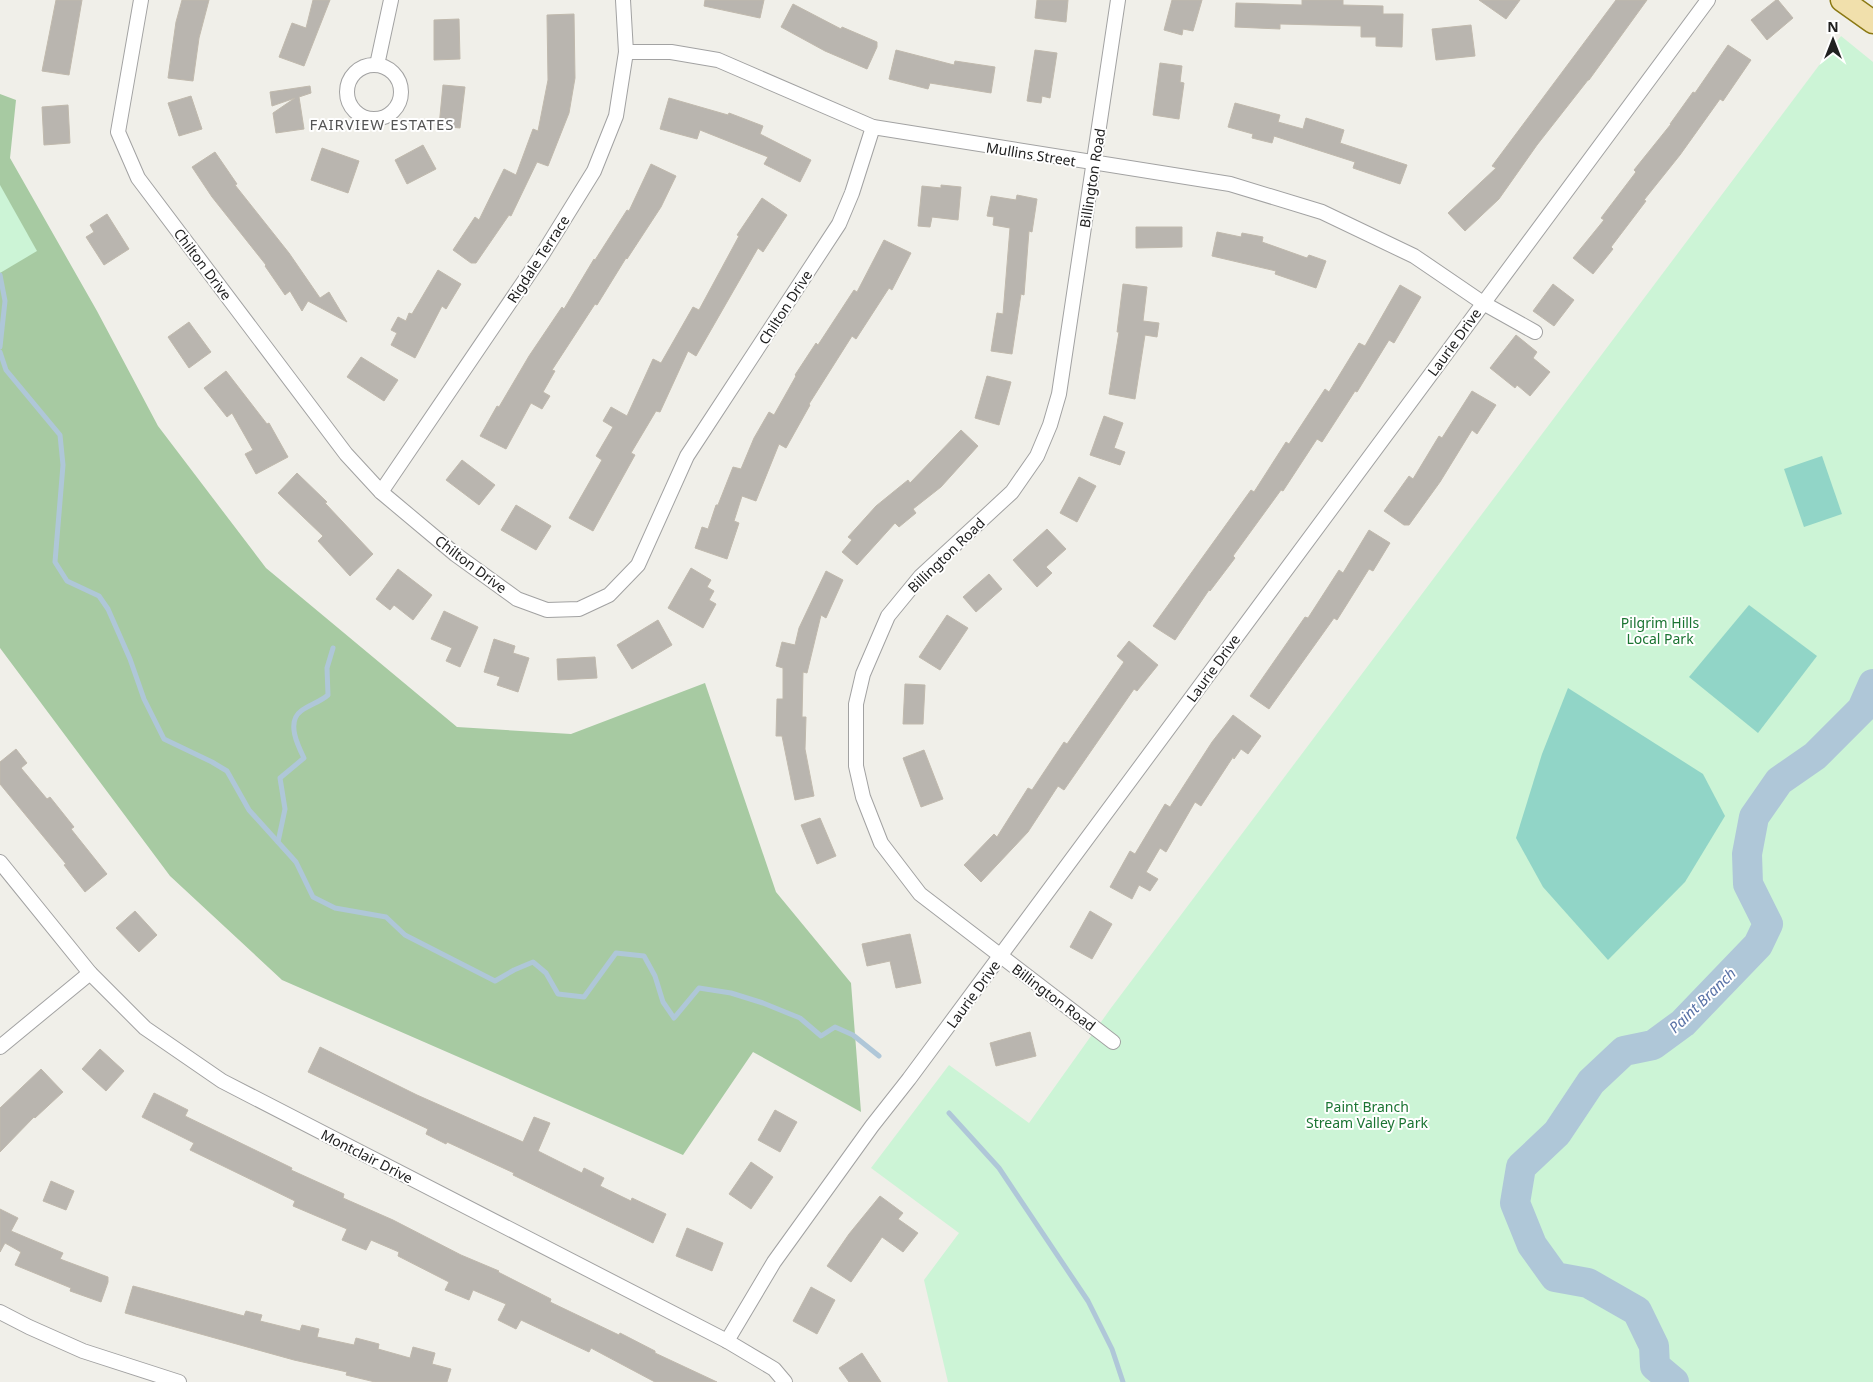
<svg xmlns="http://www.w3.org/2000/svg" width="1873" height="1382" font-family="'Noto Sans',sans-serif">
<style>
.forest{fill:#a7caa2}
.park{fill:#ccf4d6}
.pitch{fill:#91d5c7}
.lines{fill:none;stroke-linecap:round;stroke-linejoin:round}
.stream{stroke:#afc7d8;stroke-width:5}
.river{stroke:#afc7d8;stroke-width:30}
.building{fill:#b9b5af;stroke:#c0b9ad}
.minor-casing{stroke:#a2a2a2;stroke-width:16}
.primary-casing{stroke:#8b7913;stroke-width:25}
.minor{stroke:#fff;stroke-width:14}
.primary{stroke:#f1e0ac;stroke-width:22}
.labels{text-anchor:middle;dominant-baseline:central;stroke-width:4;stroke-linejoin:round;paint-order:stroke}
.street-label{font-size:14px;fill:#212121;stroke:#fff}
.park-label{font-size:14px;fill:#1a7432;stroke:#fff}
.neighbourhood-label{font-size:15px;letter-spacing:1px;fill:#545454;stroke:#fff}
.water-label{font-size:15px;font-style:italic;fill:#5871a6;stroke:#fff}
</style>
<rect width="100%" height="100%" fill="#f0efe9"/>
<polygon class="forest" points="0,94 16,100 10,158 97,311 158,426 266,568 457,727 571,734 705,683 776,892 851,983 861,1112 753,1052 683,1155 282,980 170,876 0,648"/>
<g class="park">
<polygon points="1841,36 1873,62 1873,1382 948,1382 924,1280 959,1233 871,1168 949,1065 1029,1123 1111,1008"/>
<polygon points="0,185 37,251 0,273"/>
</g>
<g class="pitch">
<polygon points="1822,456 1842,514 1804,527 1784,469"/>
<polygon points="1749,605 1817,656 1758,733 1689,677"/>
<polygon points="1568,688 1703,774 1725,816 1685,882 1608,960 1543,887 1516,838 1542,754"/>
</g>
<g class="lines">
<g class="stream">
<polyline points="0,275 5,301 0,347"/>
<polyline points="0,352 6,370 60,435 63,465 55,562 67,581 99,596 108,609 130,659 144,699 164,739 212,762 227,771 249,810 296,862 313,897 335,908 386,917 405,935 495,981 514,970 533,962 546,973 558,994 584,997 616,953 644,956 655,976 663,1002 674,1018 699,988 731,993 763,1003 800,1018 821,1036 835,1027 853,1035 879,1056"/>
<polyline points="1862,709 1873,713"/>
<path d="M 278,842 L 285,809 L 280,778 L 304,758 C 298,746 286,722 301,711 C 309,705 320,702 328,695 L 327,668 L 333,648"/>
<polyline points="949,1113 999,1168 1088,1301 1112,1349 1123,1382"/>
</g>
<polyline class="river" points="1674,1382 1655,1366 1654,1346 1637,1311 1588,1283 1555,1277 1532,1245 1515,1203 1521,1167 1557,1133 1591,1082 1624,1051 1653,1045 1683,1023 1758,945 1768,924 1748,884 1747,854 1754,817 1779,781 1815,756 1862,709 1873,684"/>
</g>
<g class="building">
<polygon points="56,0 82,0 69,75 42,71"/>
<polygon points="182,0 209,0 199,38 193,81 168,78 176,22"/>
<polygon points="313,0 330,0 304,66 279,57 292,23 306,28"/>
<polygon points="705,0 764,0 760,18 704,6"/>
<polygon points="1037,0 1068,0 1066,22 1035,18"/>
<polygon points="1172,0 1202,0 1193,31 1183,29 1182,35 1164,30"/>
<polygon points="1302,0 1343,0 1343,5 1383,6 1383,14 1403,14 1402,47 1376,46 1376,37 1361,37 1361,26 1280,24 1280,29 1235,27 1236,3 1302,5"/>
<polygon points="1479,0 1520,0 1506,19"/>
<polygon points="1616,0 1647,0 1589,80 1588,80 1537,145 1499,199 1465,231 1448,213 1496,168 1492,166"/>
<polygon points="1776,0 1778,0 1793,18 1767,40 1751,20"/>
<polygon points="793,4 841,29 842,27 877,42 877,47 867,69 825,51 781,27"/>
<polygon points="574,14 575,78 569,113 548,166 537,162 511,216 509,215 476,263 471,263 453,250 475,217 479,220 504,169 516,175 533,129 538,131 548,80 547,15"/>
<polygon points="459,19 460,59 434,60 434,20"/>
<polygon points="1471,25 1475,56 1436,60 1432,29"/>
<polygon points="1728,45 1751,60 1723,101 1720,99 1680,155 1644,200 1646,201 1611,247 1613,249 1593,274 1573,258 1604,220 1601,218 1636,172 1634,170 1671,124 1670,124 1693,92 1695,93"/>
<polygon points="896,50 954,65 955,61 995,67 991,93 930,83 928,89 889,79"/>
<polygon points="1035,50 1057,53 1050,98 1042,96 1041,103 1027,101"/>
<polygon points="1160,63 1182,66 1180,82 1184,83 1179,119 1153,115"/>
<polygon points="443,85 465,87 460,128 439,126"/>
<polygon points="310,86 311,93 299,97 304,129 276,133 273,113 295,98 272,106 270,92"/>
<polygon points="191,96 202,129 179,136 168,103"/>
<polygon points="669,98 728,115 729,113 763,126 760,134 811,160 800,182 764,164 768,157 700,130 697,139 660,129"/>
<polygon points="1235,103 1280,115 1278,122 1303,129 1306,118 1344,130 1340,143 1407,165 1400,184 1353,168 1355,162 1274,136 1272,143 1252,138 1253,134 1228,127"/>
<polygon points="68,105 70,143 44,145 42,107"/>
<polygon points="423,145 436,169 407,184 395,160"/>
<polygon points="322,148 359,161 348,193 311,180"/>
<polygon points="215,152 237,184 235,185 289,253 320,298 329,292 347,322 308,301 302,311 290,291 285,295 265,266 266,265 212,197 192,167"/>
<polygon points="651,164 676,176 661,207 627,259 626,258 597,305 595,304 552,370 555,371 543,392 550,396 542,409 531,403 506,449 480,436 497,406 499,407 529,356 562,307 564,309 594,259 595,260 627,210 629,211"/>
<polygon points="941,185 961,187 958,220 932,217 930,227 918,226 922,186 941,188"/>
<polygon points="1017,195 1037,199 1032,232 1029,231 1024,295 1021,294 1012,354 991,351 997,313 1003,314 1010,228 993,225 994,217 987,216 991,196 1016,200"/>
<polygon points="762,198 787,215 763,252 758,248 696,356 688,351 660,412 656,411 631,453 635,455 593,531 569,518 602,460 596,456 613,427 603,421 611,407 627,416 653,359 661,363 693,307 699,310 739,236 737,235"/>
<polygon points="107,214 129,249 104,265 86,237 94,232 90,225"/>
<polygon points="1136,227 1182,227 1182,247 1136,248"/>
<polygon points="1217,232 1241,237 1242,233 1263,237 1262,242 1307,258 1309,255 1326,261 1316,288 1275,274 1276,271 1212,256"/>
<polygon points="884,240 911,253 892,290 889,288 856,339 852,336 809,404 810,405 786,448 779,444 756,501 742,496 734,521 739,523 727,559 695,548 702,527 708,529 716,505 718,505 733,467 741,469 754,438 769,412 774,415 796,376 795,375 816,343 818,345 854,290 857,292"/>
<polygon points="438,270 461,284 446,309 442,306 415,358 391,345 397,333 391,330 398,317 406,321 409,313 412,314"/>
<polygon points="1123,284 1147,287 1143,321 1159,323 1157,337 1145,335 1135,399 1109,394 1119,332 1117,332"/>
<polygon points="1553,284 1574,300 1554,326 1533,311"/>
<polygon points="1400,285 1421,297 1394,343 1389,340 1357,392 1355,391 1322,442 1317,439 1283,491 1281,490 1233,556 1235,558 1210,591 1209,590 1175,640 1153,626 1251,490 1254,492 1286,442 1289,444 1325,389 1329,392 1359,343 1365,346"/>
<polygon points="189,322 211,352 189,368 168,337"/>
<polygon points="1516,335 1537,352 1533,358 1550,372 1530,396 1517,385 1515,388 1490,368"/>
<polygon points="361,357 398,380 384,401 347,377"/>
<polygon points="226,371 267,424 269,423 288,457 256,474 245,454 253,450 232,413 227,417 204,388"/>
<polygon points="987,376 1011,382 999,425 975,418"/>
<polygon points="1472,391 1496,405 1477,434 1472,430 1440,482 1409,525 1404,525 1384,511 1409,476 1413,479 1439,436 1442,438"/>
<polygon points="1104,416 1123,423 1114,448 1125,452 1120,465 1090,455"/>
<polygon points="961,430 978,446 941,487 913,509 916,513 899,527 895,523 857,565 842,552 852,540 848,537 876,506 908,480 910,483"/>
<polygon points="462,460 495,485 479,505 446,480"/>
<polygon points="297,473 327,502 325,503 373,554 350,576 318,541 323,536 278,493"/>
<polygon points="1079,477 1096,486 1077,522 1060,513"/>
<polygon points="516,505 551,526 536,550 501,530"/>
<polygon points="1047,529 1066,549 1046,567 1052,573 1037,587 1013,560"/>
<polygon points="1369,530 1390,543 1373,571 1369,569 1337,620 1334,618 1269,709 1250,696 1305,617 1308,618 1339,570 1343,573"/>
<polygon points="691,568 711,580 707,587 714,591 709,600 716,604 703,628 668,608"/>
<polygon points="398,569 432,595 413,620 394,605 390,610 376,599"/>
<polygon points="826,571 843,580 826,618 821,615 807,673 803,672 802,717 806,717 805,749 814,796 795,800 782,736 776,736 777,699 783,699 783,668 776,666 782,642 795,645 799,628"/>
<polygon points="989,574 1002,589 976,612 963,597"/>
<polygon points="444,611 478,627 460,667 446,661 452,648 431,639"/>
<polygon points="947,615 968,628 940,670 919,657"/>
<polygon points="658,620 672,645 632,669 617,645"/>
<polygon points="494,639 515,646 513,653 529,658 518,692 497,685 500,677 484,672"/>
<polygon points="1129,641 1158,665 1137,691 1134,689 1064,790 1058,786 1028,832 981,882 964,865 994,834 997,837 1028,788 1032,790 1064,742 1067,744 1124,662 1117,656"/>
<polygon points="595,657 597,678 558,680 557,659"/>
<polygon points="905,684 925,685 923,724 903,724"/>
<polygon points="1233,715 1261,736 1248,754 1241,749 1234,759 1233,757 1201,806 1195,802 1166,852 1160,848 1146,872 1158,879 1150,891 1139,885 1132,899 1110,887 1130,851 1135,854 1165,804 1170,807 1212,742"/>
<polygon points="16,749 27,763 21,768 47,799 50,797 74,827 71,829 107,874 85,892 64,865 66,864 0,784 0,762"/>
<polygon points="924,750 943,799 921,807 903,758"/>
<polygon points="820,818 836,856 817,864 801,825"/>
<polygon points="135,911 157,935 139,952 116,928"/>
<polygon points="1090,911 1112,924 1092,959 1070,947"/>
<polygon points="910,934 921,983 896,988 890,961 867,966 862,944"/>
<polygon points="1030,1032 1036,1056 996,1066 990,1043"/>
<polygon points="320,1047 417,1095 523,1142 534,1117 550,1123 538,1151 582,1173 584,1168 604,1178 600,1186 631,1201 632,1198 666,1214 653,1243 513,1175 514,1173 447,1142 446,1144 426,1134 428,1129 308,1072"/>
<polygon points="100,1049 124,1071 106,1091 82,1069"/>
<polygon points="41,1069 63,1092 35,1118 34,1117 0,1152 0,1108"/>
<polygon points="154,1093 188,1110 185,1116 292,1168 291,1170 344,1194 343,1198 393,1220 461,1255 499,1271 498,1272 551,1299 550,1302 619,1335 620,1333 655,1351 655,1353 717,1382 655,1382 591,1348 589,1352 521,1320 516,1329 498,1320 506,1304 473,1290 469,1300 445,1290 449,1282 398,1256 399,1252 371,1240 366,1250 342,1240 347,1229 293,1206 295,1201 190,1150 194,1143 142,1117"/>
<polygon points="775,1110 797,1122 780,1152 758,1140"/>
<polygon points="751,1162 773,1177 751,1209 729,1194"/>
<polygon points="51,1181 74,1191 66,1210 43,1201"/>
<polygon points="880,1196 903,1213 898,1219 918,1233 903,1252 882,1237 851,1282 827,1266 849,1234"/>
<polygon points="0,1209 18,1218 11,1231 63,1253 60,1259 108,1277 108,1282 101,1302 70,1291 71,1288 15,1265 21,1252 5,1243 0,1252"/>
<polygon points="687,1228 723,1243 712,1271 676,1256"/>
<polygon points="133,1286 244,1316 246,1311 262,1315 260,1321 300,1331 302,1325 319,1329 317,1337 354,1345 356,1338 379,1344 378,1349 410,1358 413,1347 435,1353 432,1364 451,1369 447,1382 375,1382 346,1375 347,1372 294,1360 125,1313"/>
<polygon points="811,1287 835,1300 817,1334 793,1321"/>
<polygon points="862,1353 881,1382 849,1382 839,1368"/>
</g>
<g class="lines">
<g class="minor-casing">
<g id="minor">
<polyline points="141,0 118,132 138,178 346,454 381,492 455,554 517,599 547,610 579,609 609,595 638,565 687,456 839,224 852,193 873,127"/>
<polyline points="626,52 671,52 718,60 873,127 1230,184 1322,212 1414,256 1483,303 1535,332"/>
<polyline points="377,65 391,0"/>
<circle cx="374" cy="92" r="27"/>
<polyline points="381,492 542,255 594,171 616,116 626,52 623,0"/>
<polyline points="0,862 90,973 145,1028 222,1081 727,1341 774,1369 785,1382"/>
<polyline points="1113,1042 920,894 881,843 863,797 856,766 856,704 863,674 888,616 920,577 1012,492 1037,456 1050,425 1059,394 1118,0"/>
<polyline points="0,1047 90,973"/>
<polyline points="0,1312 29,1327 83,1351 179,1382"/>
<polyline points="727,1341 774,1262 872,1126 909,1079 1708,0"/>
</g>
</g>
<g class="primary-casing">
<polyline id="primary" points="1842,0 1873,22"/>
</g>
<use href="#minor" class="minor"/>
<use href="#primary" class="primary"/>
</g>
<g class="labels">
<g class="street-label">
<text transform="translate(1031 154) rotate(9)">Mullins Street</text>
<text transform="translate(1092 178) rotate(-81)">Billington Road</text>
<text transform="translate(538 259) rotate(-57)">Rigdale Terrace</text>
<text transform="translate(203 264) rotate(53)">Chilton Drive</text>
<text transform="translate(785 307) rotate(-57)">Chilton Drive</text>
<text transform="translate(1454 342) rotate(-54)">Laurie Drive</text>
<text transform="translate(946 555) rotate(-44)">Billington Road</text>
<text transform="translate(471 564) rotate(37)">Chilton Drive</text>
<text transform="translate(1213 668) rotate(-54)">Laurie Drive</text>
<text transform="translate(973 994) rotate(-54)">Laurie Drive</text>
<text transform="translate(1054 997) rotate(37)">Billington Road</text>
<text transform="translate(367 1156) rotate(27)">Montclair Drive</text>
</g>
<g class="park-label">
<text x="1660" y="622">Pilgrim Hills<tspan x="1660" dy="16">Local Park</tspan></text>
<text x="1367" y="1106">Paint Branch<tspan x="1367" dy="16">Stream Valley Park</tspan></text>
</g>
<g class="neighbourhood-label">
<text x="382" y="124">FAIRVIEW ESTATES</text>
</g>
<g class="water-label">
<text transform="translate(1702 1000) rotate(-44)">Paint Branch</text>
</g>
</g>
<g transform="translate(1833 40)" stroke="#ffffff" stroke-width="4" paint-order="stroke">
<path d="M0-4L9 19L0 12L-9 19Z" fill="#212121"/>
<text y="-8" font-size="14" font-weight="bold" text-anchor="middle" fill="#212121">N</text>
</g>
</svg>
